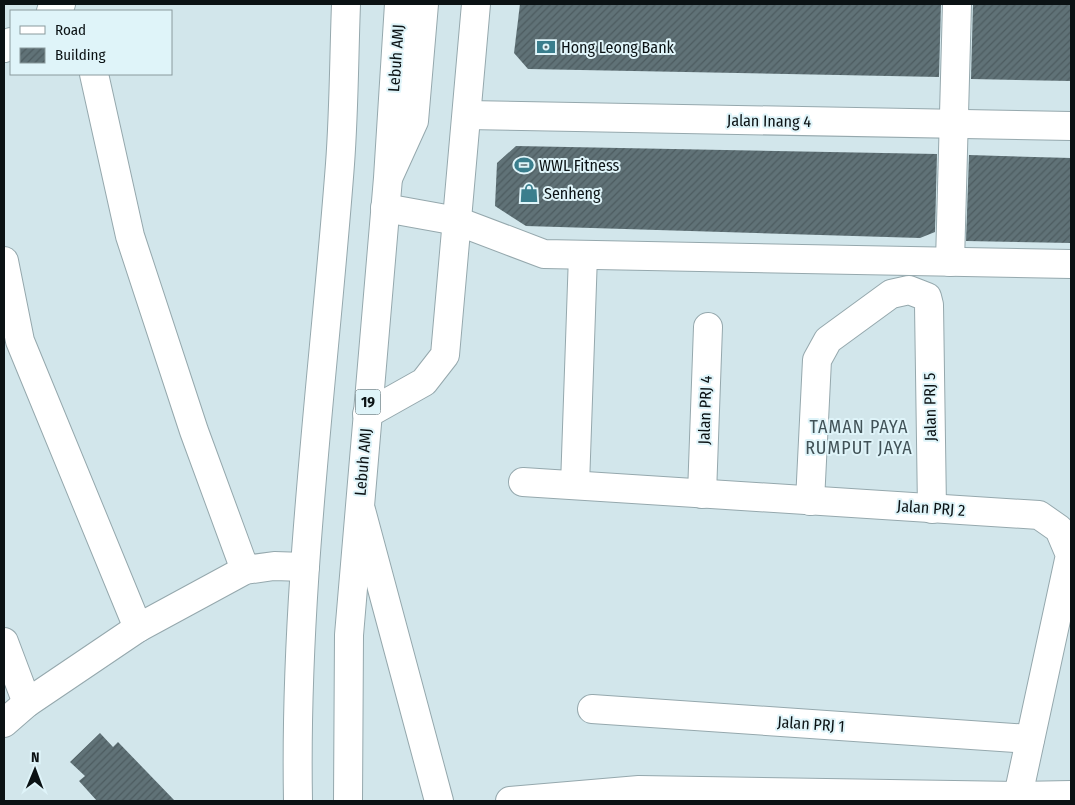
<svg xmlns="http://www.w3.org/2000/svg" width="1075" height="805" font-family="'Fira Sans Condensed',sans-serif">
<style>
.building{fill:url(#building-hatch)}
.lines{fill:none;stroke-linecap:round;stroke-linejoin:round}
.minor-casing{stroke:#95a8ad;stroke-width:30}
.highway-casing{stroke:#95a8ad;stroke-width:30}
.minor{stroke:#fff;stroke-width:28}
.highway{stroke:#fff;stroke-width:28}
.labels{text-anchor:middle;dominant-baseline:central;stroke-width:4;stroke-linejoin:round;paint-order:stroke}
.shield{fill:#dff4f9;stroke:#4b5659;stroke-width:1}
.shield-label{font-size:15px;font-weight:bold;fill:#0b1214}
.poi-label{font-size:16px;fill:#0b1214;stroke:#dff4f9;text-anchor:start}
.street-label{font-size:16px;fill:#0b1214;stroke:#dff4f9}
.neighbourhood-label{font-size:18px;letter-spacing:1px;fill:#415257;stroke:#dff4f9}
</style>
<defs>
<pattern id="building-hatch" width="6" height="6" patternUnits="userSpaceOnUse" patternTransform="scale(1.25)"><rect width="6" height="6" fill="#607277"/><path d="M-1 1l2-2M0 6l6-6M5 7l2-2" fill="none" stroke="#4d5c60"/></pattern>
</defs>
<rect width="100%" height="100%" fill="#d2e6eb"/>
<g class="building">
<polygon points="520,4 941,4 939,77 528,69 514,53"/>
<polygon points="973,4 1071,4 1071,81 971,79"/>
<polygon points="516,146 937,154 935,232 920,238 526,226 495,206 497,163"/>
<polygon points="969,155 1071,158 1071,243 966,241"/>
<polygon points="100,733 113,747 118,742 175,801 97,801 79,781 85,776 70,762"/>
</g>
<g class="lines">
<g class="minor-casing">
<g id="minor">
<polyline points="51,11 61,4"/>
<polyline points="4,48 11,42"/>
<polyline points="94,74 130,236 194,431 245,570"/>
<polyline points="467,115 1071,126"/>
<polyline points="389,176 414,121 424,4"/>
<polyline points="385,208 457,221 544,254 1071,264"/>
<polyline points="4,261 20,341 138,628"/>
<polyline points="950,262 957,4"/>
<polyline points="367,414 424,382 445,355 476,4"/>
<polyline points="523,482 1039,515 1059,529 1070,555 1018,796"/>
<polyline points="575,485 583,255"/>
<polyline points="702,494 708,327"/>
<polyline points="810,501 817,360 828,340 891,294 909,290 927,297 929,305 932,509"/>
<polyline points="361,510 439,801"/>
<polyline points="4,642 27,703"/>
<polyline points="592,709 1030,739"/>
<polyline points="4,723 27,703 138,628 245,570 274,566 305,567"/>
<polyline points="510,801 639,790 1018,796 1071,795"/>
</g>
</g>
<g class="highway-casing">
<g id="highway">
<path d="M 298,801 C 294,588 324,376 340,164 C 344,111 344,57 346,4"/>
<polyline points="348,801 349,635 388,178 399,4"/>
</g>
</g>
<use href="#minor" class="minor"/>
<use href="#highway" class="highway"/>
</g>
<defs>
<g id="bank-bare" transform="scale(1.5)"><path d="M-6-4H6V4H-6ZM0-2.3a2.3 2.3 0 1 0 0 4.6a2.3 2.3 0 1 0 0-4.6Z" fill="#3a7e8d" stroke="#dff4f9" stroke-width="2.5" paint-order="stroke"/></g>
<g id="stadium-bare" transform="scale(1.5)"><path d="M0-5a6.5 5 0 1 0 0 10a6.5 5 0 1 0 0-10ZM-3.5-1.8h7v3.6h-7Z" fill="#3a7e8d" stroke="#dff4f9" stroke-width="2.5" paint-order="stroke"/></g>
<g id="shop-bare" transform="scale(1.5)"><path d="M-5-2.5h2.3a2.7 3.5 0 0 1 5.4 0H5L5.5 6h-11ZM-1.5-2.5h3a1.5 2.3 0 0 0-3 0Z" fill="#3a7e8d" stroke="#dff4f9" stroke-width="2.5" paint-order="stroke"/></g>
</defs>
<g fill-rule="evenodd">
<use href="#bank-bare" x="546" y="47"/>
<use href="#stadium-bare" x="524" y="165"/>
<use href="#shop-bare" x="529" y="193"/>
</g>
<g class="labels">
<rect class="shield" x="355.5" y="389.5" width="25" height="25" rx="4"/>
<g class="shield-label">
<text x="368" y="402">19</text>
</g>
<g class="poi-label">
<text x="561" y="47">Hong Leong Bank</text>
<text x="539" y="165">WWL Fitness</text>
<text x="544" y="193">Senheng</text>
</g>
<g class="street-label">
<text transform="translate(396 58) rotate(-86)">Lebuh AMJ</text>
<text transform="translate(769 121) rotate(1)">Jalan Inang 4</text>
<text transform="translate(930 407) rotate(-91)">Jalan PRJ 5</text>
<text transform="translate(705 410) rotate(-88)">Jalan PRJ 4</text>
<text transform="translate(363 462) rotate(-85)">Lebuh AMJ</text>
<text transform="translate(931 508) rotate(4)">Jalan PRJ 2</text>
<text transform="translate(811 724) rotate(4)">Jalan PRJ 1</text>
</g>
<g class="neighbourhood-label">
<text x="859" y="427">TAMAN PAYA<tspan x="859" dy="21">RUMPUT JAYA</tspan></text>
</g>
</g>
<rect width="1075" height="805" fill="none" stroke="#0b1214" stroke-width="10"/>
<rect x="10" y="10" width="162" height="65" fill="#dff4f9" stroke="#8a9a9d"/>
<rect x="20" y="26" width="25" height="8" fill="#ffffff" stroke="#8a9a9d"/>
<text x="55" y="35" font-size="15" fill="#0b1214">Road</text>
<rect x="20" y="48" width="25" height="15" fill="url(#building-hatch)" stroke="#8a9a9d"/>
<text x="55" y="60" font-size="15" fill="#0b1214">Building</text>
<g transform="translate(35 770) rotate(1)" stroke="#dff4f9" stroke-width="4" paint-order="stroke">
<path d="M0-4L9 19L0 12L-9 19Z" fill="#0b1214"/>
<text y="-8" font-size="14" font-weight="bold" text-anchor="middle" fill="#0b1214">N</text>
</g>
</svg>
